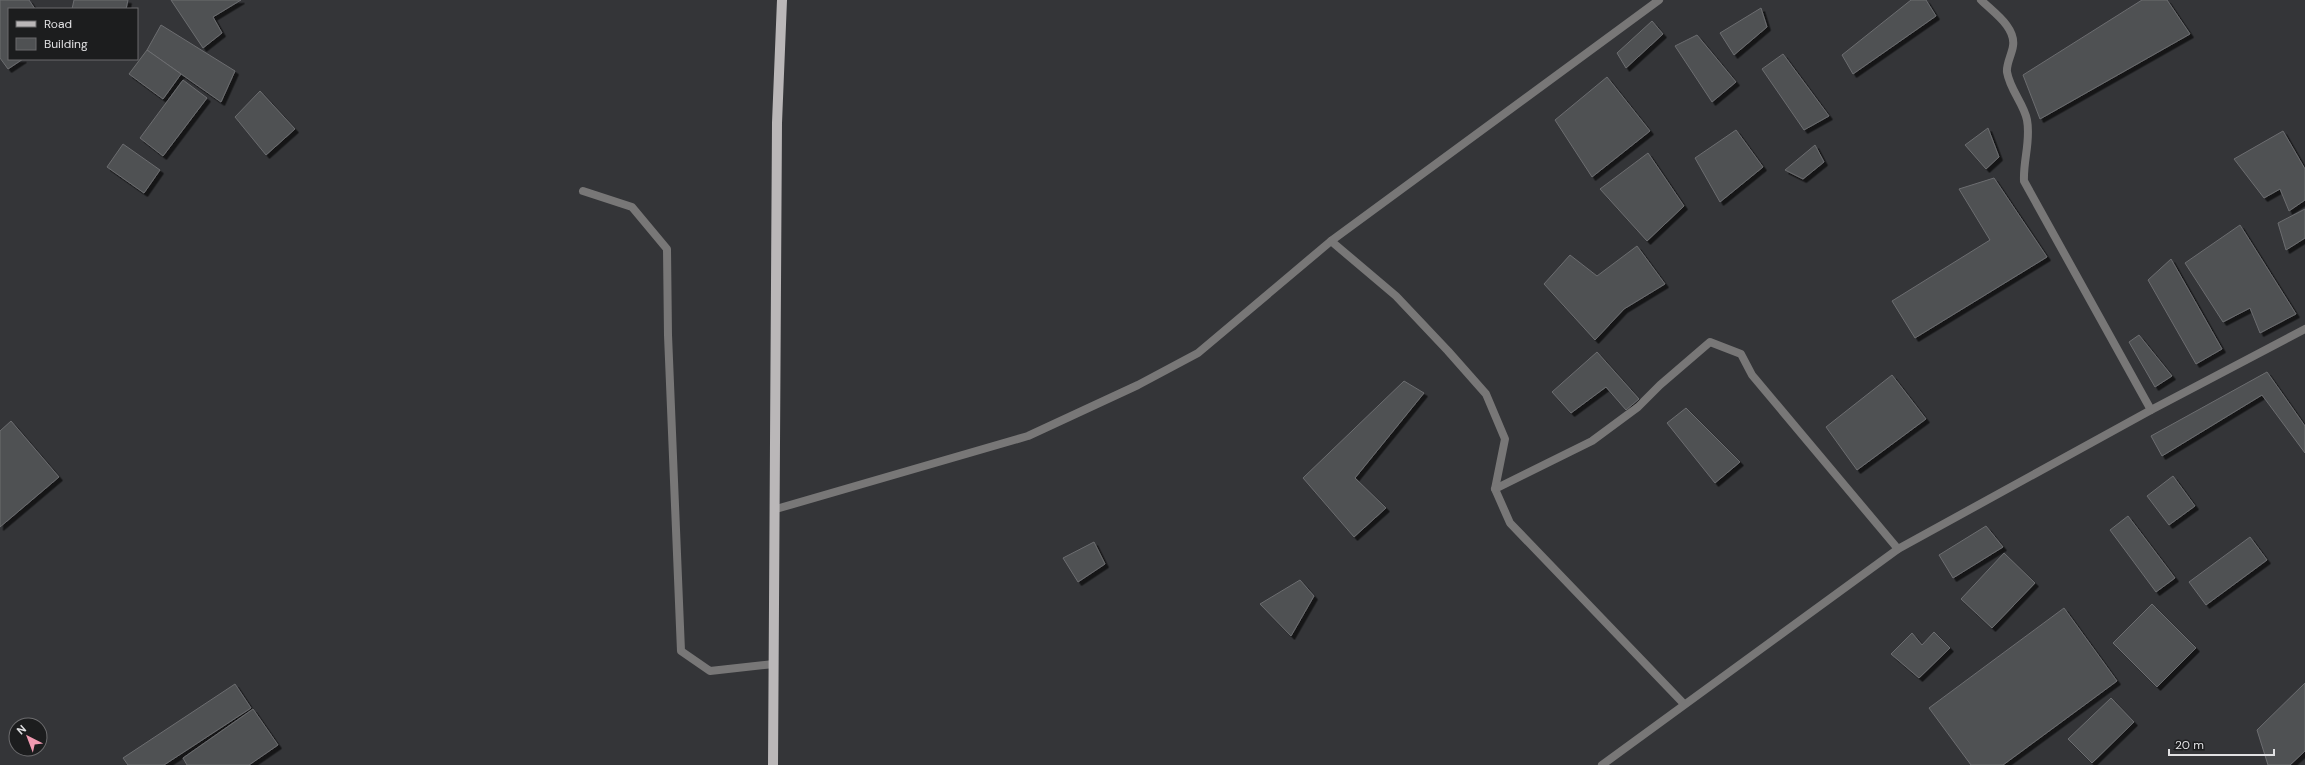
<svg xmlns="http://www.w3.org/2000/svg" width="2305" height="765" font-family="'DM Sans',sans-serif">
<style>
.building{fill:#4f5153;stroke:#6c6d70;filter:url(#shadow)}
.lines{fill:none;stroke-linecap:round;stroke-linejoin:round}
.lane{stroke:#787777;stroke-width:8}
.street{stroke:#787777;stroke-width:8}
.primary{stroke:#bab7b8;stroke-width:10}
</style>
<defs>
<filter id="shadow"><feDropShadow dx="3.5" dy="3.5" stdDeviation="0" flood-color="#0009"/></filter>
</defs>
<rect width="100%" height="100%" fill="#343538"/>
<g class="building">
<polygon points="0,0 29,0 35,9 9,9 9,59 23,59 8,69 0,58"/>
<polygon points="74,0 128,0 126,9 72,9"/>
<polygon points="171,0 241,0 213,17 222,33 203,48"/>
<polygon points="1911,0 1926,0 1936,16 1853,74 1842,55"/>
<polygon points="2142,0 2167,0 2190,34 2040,119 2023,75"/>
<polygon points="1761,8 1767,27 1734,55 1720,33"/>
<polygon points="1652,21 1663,34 1626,68 1617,53"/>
<polygon points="161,25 235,71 221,102 147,50"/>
<polygon points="1697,35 1736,82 1712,102 1675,46"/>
<polygon points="147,50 181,74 163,99 129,74"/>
<polygon points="1783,54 1829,116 1804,130 1762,69"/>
<polygon points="1607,77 1650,131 1592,177 1555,120"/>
<polygon points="183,80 207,98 163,156 140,138"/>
<polygon points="260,91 295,129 266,155 235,117"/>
<polygon points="1988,128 1999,157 1986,169 1965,145"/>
<polygon points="1736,130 1763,167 1720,202 1695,158"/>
<polygon points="2283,131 2305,169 2305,200 2289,211 2280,189 2264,198 2234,159"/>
<polygon points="123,144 160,170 144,193 107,167"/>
<polygon points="1815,145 1824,162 1803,179 1785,170"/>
<polygon points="1648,153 1684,206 1647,241 1600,189"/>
<polygon points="1994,178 2047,257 1915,338 1892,301 1990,240 1959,189"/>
<polygon points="2305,209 2305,238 2286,250 2278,223"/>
<polygon points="2240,225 2296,314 2260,333 2250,308 2223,322 2185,263"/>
<polygon points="1637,246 1665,284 1624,309 1595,340 1544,284 1570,255 1597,276"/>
<polygon points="2171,259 2222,349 2196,364 2148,280"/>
<polygon points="2139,335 2172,376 2155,387 2129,342"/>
<polygon points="1597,352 1639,399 1626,410 1606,387 1571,413 1552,392"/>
<polygon points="2267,372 2305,426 2305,453 2262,395 2162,456 2151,436"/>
<polygon points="1892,375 1926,419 1857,470 1826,427"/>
<polygon points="1404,381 1424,393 1355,478 1386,508 1354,537 1303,478"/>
<polygon points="1686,408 1740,462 1715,483 1667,423"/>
<polygon points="11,421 59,477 0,527 0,431"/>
<polygon points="2173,476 2195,506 2169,525 2147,496"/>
<polygon points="2128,516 2175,578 2156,592 2110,530"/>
<polygon points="1986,526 2003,547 1953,578 1939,555"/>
<polygon points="2250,537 2267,560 2206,605 2189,582"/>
<polygon points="1094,542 1105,564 1078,582 1063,558"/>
<polygon points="2004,553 2035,583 1992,628 1961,599"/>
<polygon points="1300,580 1314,596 1291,636 1260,604"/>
<polygon points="2152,604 2196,648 2157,687 2113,643"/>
<polygon points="2064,608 2117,681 2003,765 1971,765 1929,708"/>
<polygon points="1934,632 1950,648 1919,678 1891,654 1912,633 1922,645"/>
<polygon points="2305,683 2305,751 2290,765 2268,765 2257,730"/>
<polygon points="235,684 251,708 164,765 128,765 123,758"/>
<polygon points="2111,698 2134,722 2092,763 2068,739"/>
<polygon points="253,709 278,745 249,765 187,765 183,758"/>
</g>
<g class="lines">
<polyline class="lane" points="583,191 632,207 667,249 668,335 681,651 710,671 774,664"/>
<g class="street">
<path d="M 1981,0 C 1993,12 2016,27 2013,46 C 2012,54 2006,64 2007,72 C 2010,90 2024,104 2027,120 C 2031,141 2023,160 2024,181 L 2151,410"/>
<polyline points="1331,241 1396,296 1448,351 1486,394 1505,439 1495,489 1510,523 1684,704"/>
<polyline points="1495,489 1592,441 1638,407 1660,385 1710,342 1741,354 1752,375 1898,549"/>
<polyline points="776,509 1028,436 1138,385 1198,353 1331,241 1659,0"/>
<polyline points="1602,765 1898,549 2151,410 2305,329"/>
</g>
<polyline class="primary" points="773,765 777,123 782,0"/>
</g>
<rect x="8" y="8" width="130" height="52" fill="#1c1d1e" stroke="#6b6b6d"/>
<rect x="16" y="21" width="20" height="6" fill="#bab7b8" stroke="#6b6b6d"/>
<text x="44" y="28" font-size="12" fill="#e1e1e3">Road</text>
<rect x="16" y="38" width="20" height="12" fill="#4f5153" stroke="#6b6b6d"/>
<text x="44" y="48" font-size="12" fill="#e1e1e3">Building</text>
<g transform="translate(28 737) rotate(318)"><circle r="19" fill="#1c1d1e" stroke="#6b6b6d"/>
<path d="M0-3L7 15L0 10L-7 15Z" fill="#f19ab1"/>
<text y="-6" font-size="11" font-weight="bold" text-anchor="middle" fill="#e1e1e3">N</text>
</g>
<path d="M2169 749v6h105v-6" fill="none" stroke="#e1e1e3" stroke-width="2"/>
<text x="2175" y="749" font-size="12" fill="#e1e1e3" stroke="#1c1d1e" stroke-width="3" paint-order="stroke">20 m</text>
</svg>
